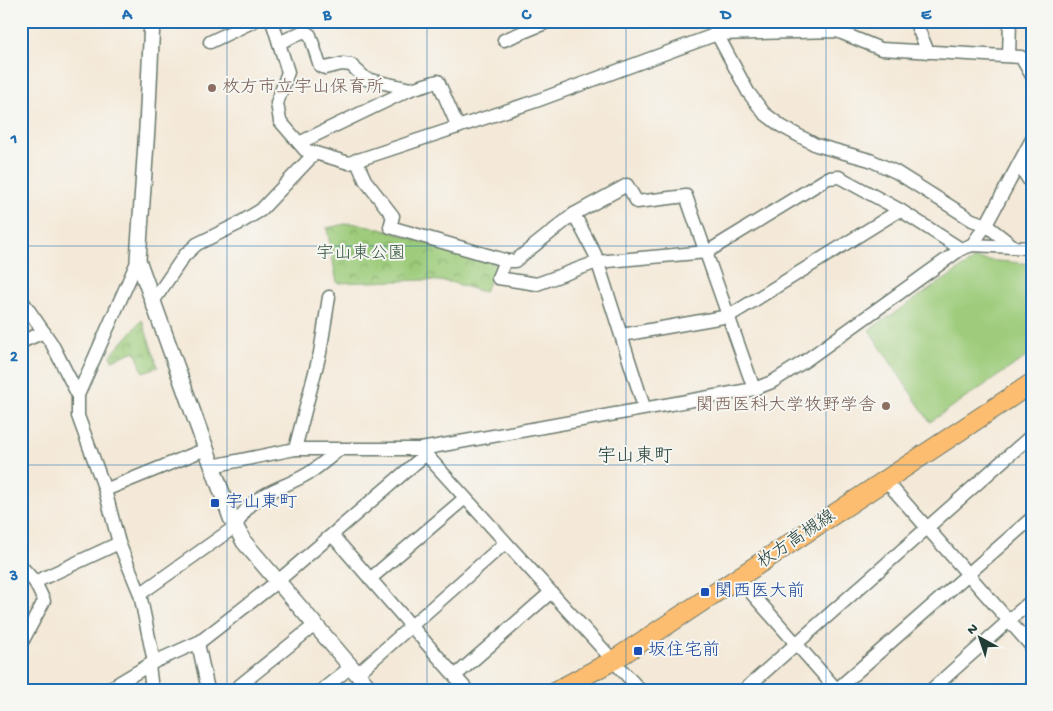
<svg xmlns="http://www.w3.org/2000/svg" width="1053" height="711" font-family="'Gochi Hand','Klee One',sans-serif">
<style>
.park{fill:url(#park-crowns);stroke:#5e8458}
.pitch{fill:#9ecc7b;stroke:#5e8458}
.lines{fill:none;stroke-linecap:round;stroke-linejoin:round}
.minor-casing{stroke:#6a796d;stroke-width:15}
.tertiary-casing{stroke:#6a796d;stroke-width:18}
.primary-casing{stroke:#6a796d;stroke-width:21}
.minor{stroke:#fff;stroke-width:12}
.tertiary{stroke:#fff;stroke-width:15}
.primary{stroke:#fcbd6f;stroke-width:19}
.grid{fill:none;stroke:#1f6fb2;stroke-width:1;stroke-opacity:0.55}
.education-dot{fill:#8d6e63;stroke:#f6f6f2;stroke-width:2}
.transit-dot{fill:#1a4fb4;stroke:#f6f6f2;stroke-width:2}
.labels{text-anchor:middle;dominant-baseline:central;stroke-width:4;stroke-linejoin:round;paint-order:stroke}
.education-label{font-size:18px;fill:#785e54;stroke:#f6f6f2;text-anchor:start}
.park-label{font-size:18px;fill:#385a42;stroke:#f6f6f2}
.transit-label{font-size:18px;fill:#164399;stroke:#f6f6f2;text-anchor:start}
.street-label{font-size:18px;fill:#1f3d34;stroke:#f6f6f2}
.neighbourhood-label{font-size:19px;fill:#1f3d34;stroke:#f6f6f2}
.neatline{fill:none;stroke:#1f6fb2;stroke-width:2}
.grid-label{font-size:16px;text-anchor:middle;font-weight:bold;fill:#1f6fb2}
</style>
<defs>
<pattern id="park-crowns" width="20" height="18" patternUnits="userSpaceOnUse" patternTransform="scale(1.25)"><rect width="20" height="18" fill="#9ecc7b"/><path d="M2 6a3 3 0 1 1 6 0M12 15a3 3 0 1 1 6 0" fill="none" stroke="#80a766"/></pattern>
</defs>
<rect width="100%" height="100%" fill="#f6f6f2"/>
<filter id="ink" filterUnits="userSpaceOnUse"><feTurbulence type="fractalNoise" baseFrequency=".02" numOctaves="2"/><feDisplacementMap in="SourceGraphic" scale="10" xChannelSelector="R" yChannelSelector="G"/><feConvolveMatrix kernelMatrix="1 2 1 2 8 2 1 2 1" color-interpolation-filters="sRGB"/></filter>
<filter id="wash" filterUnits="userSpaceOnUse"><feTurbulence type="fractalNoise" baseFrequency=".0096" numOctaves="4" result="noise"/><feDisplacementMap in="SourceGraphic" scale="20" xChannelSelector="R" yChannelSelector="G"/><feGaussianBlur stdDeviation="1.12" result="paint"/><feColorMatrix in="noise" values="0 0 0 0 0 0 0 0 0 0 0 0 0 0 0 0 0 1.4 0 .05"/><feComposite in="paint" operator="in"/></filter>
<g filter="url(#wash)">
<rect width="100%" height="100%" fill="#f4e9d8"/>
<g class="park">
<polygon points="350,223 370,226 499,264 484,292 450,282 425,280 337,283 327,228"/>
<polygon points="142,320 158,367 143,372 135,351 112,360 111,355"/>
</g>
<polygon class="pitch" points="975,259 1032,264 1032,353 930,422 869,330"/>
</g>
<g filter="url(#ink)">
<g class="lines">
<g class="minor-casing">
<g id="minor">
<polyline points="272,21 288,72 277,103 280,121 305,150 349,163 536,101 717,34 748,92 764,113 781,126 816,145 870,160 896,172 972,220 986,225 1013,246"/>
<polyline points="713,21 717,34 837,31 881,49 1021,57 1032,76"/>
<polyline points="915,21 928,52"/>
<polyline points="504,40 550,21"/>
<polyline points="210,42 254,21"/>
<polyline points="279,43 304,31 310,35 320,66 325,68 342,64 351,65 366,79 411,89"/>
<polyline points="1009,56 1010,21"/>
<polyline points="299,143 411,89 438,81 458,127"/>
<polyline points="356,160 365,180 393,216 390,227 508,261 515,261 574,214 627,185 637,202 686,196 754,389"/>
<polyline points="1019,165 1032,185"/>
<polyline points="574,214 595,254 644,407"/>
<polyline points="972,245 986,225 1032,139"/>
<polyline points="138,260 78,395 78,416 105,490 119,543 140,594 154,662"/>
<polyline points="505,260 498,278 537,284 597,262 707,252 828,178 839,177 900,210 961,249"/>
<polyline points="21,299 52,344 78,395"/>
<polyline points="152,303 184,256 197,244 238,224 261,210 315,153"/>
<polyline points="622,335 729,316 900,210"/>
<polyline points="21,342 44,332"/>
<polyline points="295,449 320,353 329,297"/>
<polyline points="421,449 640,690"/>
<polyline points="212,466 295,449 421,449 754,389 772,382 805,361 961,249 972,245 1032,248"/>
<polyline points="885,480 1032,647"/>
<polyline points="105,490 206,449"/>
<polyline points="332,535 467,690"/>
<polyline points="21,566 35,582 44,601 21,644"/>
<polyline points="370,579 465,498"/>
<polyline points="739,579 837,690"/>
<polyline points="35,582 119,543"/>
<path d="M 140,594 L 236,526 C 252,491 280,491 309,473 C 320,466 330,457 340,449"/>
<polyline points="198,643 208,690"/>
<polyline points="149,665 152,690"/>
<polyline points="358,673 505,543"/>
<polyline points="455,676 550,593"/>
<polyline points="107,690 154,662 201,641 278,581 426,454"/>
<polyline points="234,690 316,624"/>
<polyline points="322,690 352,666"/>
<polyline points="744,690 1032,435"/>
<polyline points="836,690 1032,518"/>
<polyline points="931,690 1032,600"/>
<polyline points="1027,690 1032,686"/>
</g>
</g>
<g class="tertiary-casing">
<polyline id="tertiary" points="152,21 147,128 138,260 231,518 244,542 371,690"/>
</g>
<g class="primary-casing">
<polyline id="primary" points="558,690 614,660 1032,383"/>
</g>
<use href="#minor" class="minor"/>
<use href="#tertiary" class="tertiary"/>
<use href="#primary" class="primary"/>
</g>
</g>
<path class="grid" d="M 227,21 L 227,690M 427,21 L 427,690M 626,21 L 626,690M 826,21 L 826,690M 21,246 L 1032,246M 21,465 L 1032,465"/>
<g class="education-dot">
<circle cx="212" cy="88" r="5"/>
<circle cx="886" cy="406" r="5"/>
</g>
<g class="transit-dot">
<rect x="210" y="498" width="10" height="10" rx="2.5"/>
<rect x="700" y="587" width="10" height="10" rx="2.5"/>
<rect x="633" y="646" width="10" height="10" rx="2.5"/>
</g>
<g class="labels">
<g class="education-label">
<text x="222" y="88">枚方市立宇山保育所</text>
<text x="876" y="406" text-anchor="end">関西医科大学牧野学舎</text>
</g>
<g class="park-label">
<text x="361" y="254">宇山東公園</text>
</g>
<g class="transit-label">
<text x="225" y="503">宇山東町</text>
<text x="715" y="592">関西医大前</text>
<text x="648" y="651">坂住宅前</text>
</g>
<g class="street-label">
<text transform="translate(797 540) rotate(-34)">枚方高槻線</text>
</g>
<g class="neighbourhood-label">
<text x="635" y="457">宇山東町</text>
</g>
</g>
<rect width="1053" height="711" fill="none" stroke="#f6f6f2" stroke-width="55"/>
<g transform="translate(980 638) rotate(320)" stroke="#f6f6f2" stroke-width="4" paint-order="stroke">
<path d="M0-4L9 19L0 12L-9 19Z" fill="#1f3d34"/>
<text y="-8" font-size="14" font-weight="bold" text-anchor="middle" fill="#1f3d34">N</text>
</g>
<rect x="28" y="28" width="998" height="656" class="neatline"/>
<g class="grid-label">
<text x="127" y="19">A</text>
<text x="327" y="19">B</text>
<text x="526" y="19">C</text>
<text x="726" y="19">D</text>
<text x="926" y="19">E</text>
<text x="14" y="143">1</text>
<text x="14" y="361">2</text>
<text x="14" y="580">3</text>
</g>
</svg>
